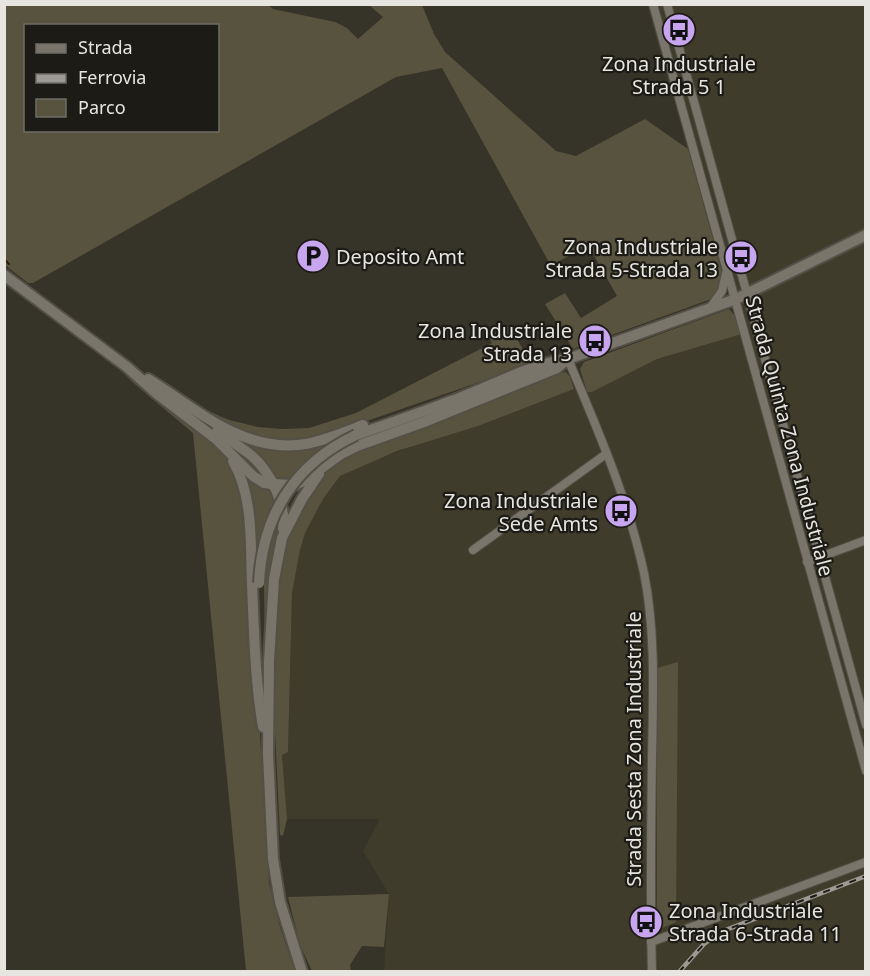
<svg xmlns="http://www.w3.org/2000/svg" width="870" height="976" font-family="'Noto Sans',sans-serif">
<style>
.built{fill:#403c2b}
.green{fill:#58533f;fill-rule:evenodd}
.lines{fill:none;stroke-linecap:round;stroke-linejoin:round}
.stream{stroke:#292100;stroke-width:2}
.street-casing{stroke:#525047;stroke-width:10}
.secondary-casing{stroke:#525047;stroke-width:14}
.street{stroke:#79756a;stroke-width:8}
.secondary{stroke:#79756a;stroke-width:10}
.rail-casing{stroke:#9c9a92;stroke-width:4.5}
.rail{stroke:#1c1b16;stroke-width:2;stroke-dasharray:7;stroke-linecap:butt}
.secondary-bridge-casing{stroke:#525047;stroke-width:14;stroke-linecap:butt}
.secondary-bridge{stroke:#79756a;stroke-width:10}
.labels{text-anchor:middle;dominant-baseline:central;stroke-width:4.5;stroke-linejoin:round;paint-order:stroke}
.poi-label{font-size:20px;fill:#e7e5df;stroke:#1c1b16;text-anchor:end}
.street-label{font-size:20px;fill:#e7e5df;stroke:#1c1b16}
</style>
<rect width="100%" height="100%" fill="#363328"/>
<polygon class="built" points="647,5 865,5 865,971 384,971 389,894 363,851 380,819 287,819 282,754 288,752 292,593 300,550 305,533 323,499 340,476 369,462 424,442 478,426 574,389 592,392 657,359 742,334 723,275"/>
<g class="green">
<path d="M 4,5 L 268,5 L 273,9 L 335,22 L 347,28 L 358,39 L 383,17 L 369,5 L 422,5 L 434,34 L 445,52 L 556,151 L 576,156 L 645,119 L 688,149 L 723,275 L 718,291 L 714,298 L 573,349 L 545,304 L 565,293 L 581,318 L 617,296 L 588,245 L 551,266 L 442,68 L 396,77 L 33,283 L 28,283 L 5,265 ZM 26,26 L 218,26 L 218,130 L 26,130 Z"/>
<polygon points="729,309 736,317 742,334 657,359 592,392 587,392 580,369 584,362"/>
<polygon points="509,326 527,356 529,365 315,439 268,441 227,427 197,406 229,420 258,427 282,429 309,428 356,413 492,343 489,337"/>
<polygon points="566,372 570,377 574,389 478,426 397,451 340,476 323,499 305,533 300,550 292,593 288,752 282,755 287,819 283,836 280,835 273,690 277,587 286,537 316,480 343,457 550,375"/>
<path d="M 124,375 C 152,396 216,435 232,464 C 240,476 242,494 246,508 L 269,883 L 280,927 L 295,971 L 246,971 L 193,433 Z"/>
<path d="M 226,433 L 259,445 L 347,435 C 324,449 303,462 288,484 L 274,482 Z"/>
<polygon points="240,466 271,487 282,522 265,649 264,585 255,582"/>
<polygon points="678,662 676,922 657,930 657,668"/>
<polygon points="389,894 384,947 362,946 350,965 351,971 312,971 300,945 288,897"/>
</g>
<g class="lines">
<polyline class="stream" points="4,259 9,264"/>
<g class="street-casing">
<g id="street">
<polyline points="653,4 866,771"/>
<polyline points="667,4 866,725"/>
<polyline points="710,308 722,291 726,273"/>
<path d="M 568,359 C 597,428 628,499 644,573 C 656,633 653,697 652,758 C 651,829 650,900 652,972"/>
<polyline points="473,550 606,454"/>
<polyline points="807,562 866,540"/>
<polyline points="651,942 866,862"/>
</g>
</g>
<g class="secondary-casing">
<g id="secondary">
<polyline points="4,275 127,367 156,393 216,439 253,476 264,483 272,484 295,485 304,481 341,454 357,446 424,422 557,368 568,359"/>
<path d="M 148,379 C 197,409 243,454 306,444 C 326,440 345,432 363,425"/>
<path d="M 217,431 C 228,439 241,447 252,456 C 271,473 286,504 283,529"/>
<path d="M 356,435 C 388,424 420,413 451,401 C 490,387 527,365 568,359 L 736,299 L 866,235"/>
<path d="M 233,461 C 254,498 250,543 252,584 C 254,632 255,680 263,727"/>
<polyline points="302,972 280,902 273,859 268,754 269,661 274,579 282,538 302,499 319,474"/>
</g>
</g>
<use href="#street" class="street"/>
<use href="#secondary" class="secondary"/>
<g class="rail-casing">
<polyline id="rail" points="679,972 704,944 723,931 866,876"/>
</g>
<use href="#rail" class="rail"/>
<g class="secondary-bridge-casing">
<path id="secondary-bridge" d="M 259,583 C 262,517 294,464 356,435"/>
</g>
<use href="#secondary-bridge" class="secondary-bridge"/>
</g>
<defs>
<g id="bus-disc" transform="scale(1.725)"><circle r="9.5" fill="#c7a6ef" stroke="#1c1b16"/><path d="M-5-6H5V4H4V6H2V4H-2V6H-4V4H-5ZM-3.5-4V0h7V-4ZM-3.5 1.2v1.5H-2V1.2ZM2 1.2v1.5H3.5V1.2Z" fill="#111"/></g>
<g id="parking-disc" transform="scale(1.725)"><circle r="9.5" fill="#c7a6ef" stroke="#1c1b16"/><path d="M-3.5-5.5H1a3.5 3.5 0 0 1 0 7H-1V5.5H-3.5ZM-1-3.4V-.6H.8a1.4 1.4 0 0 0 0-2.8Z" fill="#111"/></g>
</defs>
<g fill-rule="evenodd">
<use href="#bus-disc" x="679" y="30"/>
<use href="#parking-disc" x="313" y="256"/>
<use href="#bus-disc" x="741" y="257"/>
<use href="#bus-disc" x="595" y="341"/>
<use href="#bus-disc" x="621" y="511"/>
<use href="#bus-disc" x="646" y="922"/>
</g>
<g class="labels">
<g class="poi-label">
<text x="679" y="63" text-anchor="middle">Zona Industriale<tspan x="679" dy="23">Strada 5 1</tspan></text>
<text x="718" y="246">Zona Industriale<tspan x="718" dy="23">Strada 5-Strada 13</tspan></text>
<text x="336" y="256" text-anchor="start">Deposito Amt</text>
<text x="572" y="330">Zona Industriale<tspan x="572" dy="23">Strada 13</tspan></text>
<text x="598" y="500">Zona Industriale<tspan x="598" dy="23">Sede Amts</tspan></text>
<text x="669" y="910" text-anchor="start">Zona Industriale<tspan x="669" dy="23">Strada 6-Strada 11</tspan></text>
</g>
<g class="street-label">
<text transform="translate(790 436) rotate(75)">Strada Quinta Zona Industriale</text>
<text transform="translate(633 749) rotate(-90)">Strada Sesta Zona Industriale</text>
</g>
</g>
<rect width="870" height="976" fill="none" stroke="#e7e5df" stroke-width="12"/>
<rect x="24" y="24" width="195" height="108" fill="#1c1b16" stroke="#6d6c66" stroke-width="1.5"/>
<rect x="36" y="44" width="30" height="9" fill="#79756a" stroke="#6d6c66" stroke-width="1.5"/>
<text x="78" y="54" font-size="18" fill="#e7e5df">Strada</text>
<rect x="36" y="74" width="30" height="9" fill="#9c9a92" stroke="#6d6c66" stroke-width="1.5"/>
<text x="78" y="84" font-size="18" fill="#e7e5df">Ferrovia</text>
<rect x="36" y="99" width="30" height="18" fill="#58533f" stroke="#6d6c66" stroke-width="1.5"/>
<text x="78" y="114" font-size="18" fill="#e7e5df">Parco</text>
</svg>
